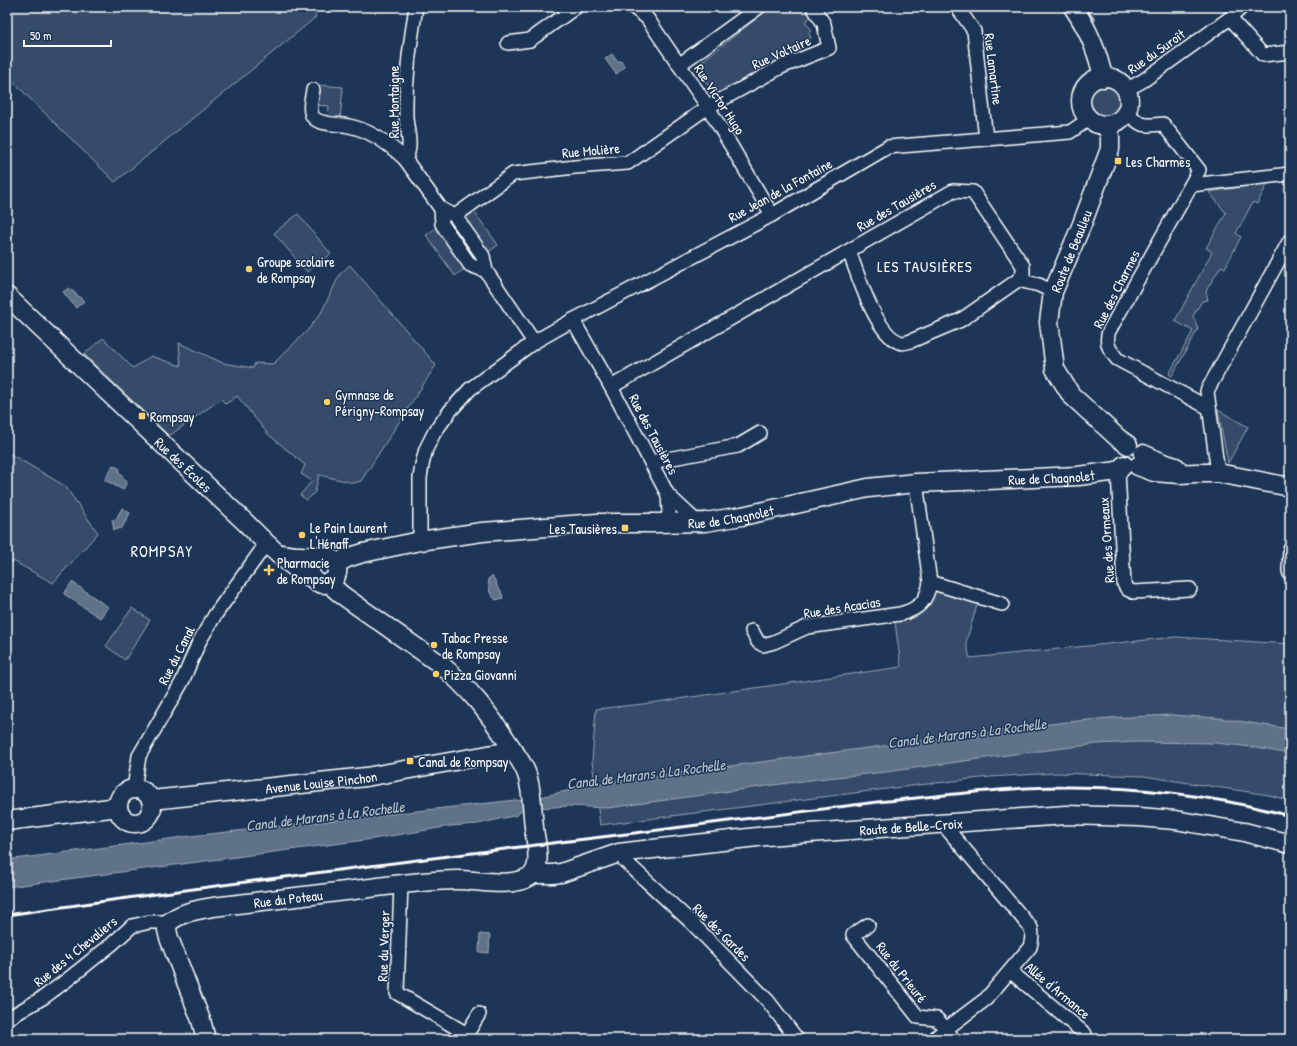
<svg xmlns="http://www.w3.org/2000/svg" width="1297" height="1046" font-family="'Patrick Hand',sans-serif">
<style>
.green{fill:#364b69;stroke:#9aa5b4}
.water{fill:#617289;stroke:#a0aab8}
.lines{fill:none;stroke-linecap:round;stroke-linejoin:round}
.stream{stroke:#a0aab8;stroke-width:3.5}
.street-casing{stroke:#fff;stroke-width:16}
.secondary-casing{stroke:#fff;stroke-width:21}
.street{stroke:#1d3557;stroke-width:13}
.secondary{stroke:#1d3557;stroke-width:18}
.rail{stroke:#fff;stroke-width:3}
.poi-dot{fill:#ffd166;stroke:#1d3557;stroke-width:1.5}
.labels{text-anchor:middle;dominant-baseline:central;stroke-width:3;stroke-linejoin:round;paint-order:stroke}
.street-label{font-size:14px;fill:#fff;stroke:#1d3557}
.poi-label{font-size:14px;fill:#fff;stroke:#1d3557;text-anchor:start}
.neighbourhood-label{font-size:15px;letter-spacing:1px;fill:#fff;stroke:#1d3557}
.water-label{font-size:15px;font-style:italic;fill:#b8c0ca;stroke:#1d3557}
.quarter-label{font-size:16px;letter-spacing:1px;fill:#fff;stroke:#1d3557}
</style>
<rect width="100%" height="100%" fill="#1d3557"/>
<filter id="ink" filterUnits="userSpaceOnUse"><feTurbulence type="fractalNoise" baseFrequency=".025" numOctaves="2"/><feDisplacementMap in="SourceGraphic" scale="8" xChannelSelector="R" yChannelSelector="G"/><feConvolveMatrix kernelMatrix="1 2 1 2 8 2 1 2 1" color-interpolation-filters="sRGB"/></filter>
<g filter="url(#ink)">
<g class="green">
<polygon points="7,7 312,7 316,17 115,182 7,76"/>
<polygon points="771,7 805,7 812,15 805,22 811,29 809,34 811,38 797,46 800,53 716,97 695,67"/>
<circle cx="1105" cy="102" r="17"/>
<polygon points="318,85 343,87 340,120 328,119 329,106 316,105"/>
<polygon points="1268,183 1257,204 1253,202 1236,233 1241,237 1227,264 1225,268 1221,266 1206,291 1208,300 1202,301 1193,316 1198,329 1172,376 1169,374 1193,331 1175,321 1212,252 1206,248 1226,213 1209,192"/>
<polygon points="470,206 498,245 483,256 486,271 470,265 455,276 426,235 442,224 441,209 455,216"/>
<polygon points="298,214 331,254 307,272 274,233"/>
<polygon points="350,265 436,365 361,481 354,483 319,475 315,492 307,500 300,495 312,481 301,474 305,465 268,434 237,396 226,404 221,399 169,436 84,354 103,338 133,368 151,356 181,366 179,343 223,363 253,368 255,363 273,364 307,331 321,313 340,274"/>
<polygon points="1218,410 1248,427 1228,463"/>
<polygon points="7,452 65,486 98,533 53,583 13,561 7,567"/>
<path d="M 934,589 L 978,602 L 966,642 L 970,658 L 1176,637 L 1290,644 L 1290,801 L 1269,795 L 1143,776 L 1056,773 L 990,777 L 910,786 L 600,825 L 592,761 L 596,709 L 643,704 L 901,667 L 895,622 C 921,618 926,614 934,589 Z"/>
<polygon points="132,608 150,620 125,660 106,646"/>
</g>
<g class="water">
<polygon points="612,54 617,61 621,61 625,67 616,74 605,59"/>
<polygon points="69,288 84,301 76,308 63,292"/>
<polygon points="113,465 120,469 119,472 127,482 123,490 105,480"/>
<polygon points="122,508 130,513 122,528 114,530 112,520 116,519"/>
<polygon points="492,576 496,582 498,589 501,591 503,598 496,600 490,593 488,579"/>
<polygon points="72,582 108,607 100,618 64,594"/>
<polygon points="1172,715 1218,718 1290,729 1290,754 1251,747 1216,743 1137,742 1097,744 1007,755 886,772 817,779 608,808 568,806 524,809 517,815 478,824 451,826 373,839 7,887 7,860 191,836 516,800 523,801 601,783 1058,723 1109,718"/>
<polygon points="480,934 490,935 489,953 479,952"/>
</g>
<g class="lines">
<polyline class="stream" points="1085,7 1094,20"/>
<g class="street-casing">
<g id="street">
<path d="M 416,7 C 410,45 405,79 406,117 C 407,131 413,147 405,159 L 441,209 L 455,216 L 483,256 L 486,271 L 534,342"/>
<polyline points="633,7 647,18 708,107 772,215"/>
<polyline points="957,7 974,31 986,139"/>
<polyline points="1230,18 1263,55 1290,52"/>
<polyline points="508,43 530,40 576,7"/>
<polyline points="679,65 759,7"/>
<path d="M 313,90 C 312,97 308,110 313,117 C 319,125 340,124 349,126 C 370,130 389,144 405,159"/>
<polyline points="1126,90 1144,80 1230,18 1242,7"/>
<path d="M 1126,112 C 1143,127 1141,126 1163,124 L 1199,170 L 1191,185"/>
<polyline points="441,209 442,224 470,265 486,271"/>
<polyline points="455,216 513,174 575,167 628,163 708,107 781,67 829,48 824,24 813,7"/>
<polyline points="1018,280 1039,285 1053,292"/>
<polyline points="573,320 611,387 668,495 697,522"/>
<path d="M 611,387 L 953,191 L 973,192 L 1023,266 L 1023,274 L 1018,280 L 961,320 L 911,341 C 907,342 903,344 899,342 C 876,334 857,273 849,251"/>
<path d="M 1209,408 L 1117,359 C 1109,349 1105,343 1109,331 L 1191,185 L 1290,174"/>
<polyline points="651,462 738,446 760,433"/>
<polyline points="1118,471 1124,584 1127,589 1133,592 1190,589"/>
<polyline points="1218,473 1207,391 1290,240"/>
<polyline points="667,523 669,511 668,495"/>
<polyline points="420,541 420,478 422,465 426,449 434,433 450,411 470,389 534,342 573,320 772,215 888,147 1070,132 1089,119"/>
<polyline points="1290,549 1289,571 1290,574"/>
<polyline points="930,582 1002,604"/>
<path d="M 752,631 L 758,642 L 763,645 L 774,642 L 807,627 L 900,614 C 919,609 927,601 930,582 L 916,483"/>
<polyline points="134,789 139,756 182,682 199,642 215,615 266,544"/>
<polyline points="619,853 625,861 691,922 768,1001 797,1039"/>
<polyline points="401,884 397,993 467,1034 465,1039"/>
<path d="M 868,925 L 853,935 L 918,1017 L 937,1019 L 946,1029 L 986,999 L 1030,947 C 1032,940 1033,935 1031,928 L 942,823"/>
<polyline points="1010,971 1085,1034"/>
<polyline points="7,1019 44,997 67,980 112,944 132,926 150,922 161,922 168,923"/>
<polyline points="467,1034 479,1014"/>
<polyline points="934,1039 946,1029 953,1039"/>
</g>
</g>
<g class="secondary-casing">
<g id="secondary">
<path d="M 1073,7 C 1088,29 1098,52 1103,78"/>
<circle cx="1105" cy="101" r="24"/>
<polyline points="1106,125 1110,136 1110,149 1082,224 1053,292 1049,322 1055,369 1071,395 1118,438 1128,445"/>
<path id="s1" d="M 7,296 L 114,398 L 246,523 C 265,542 288,566 312,578"/>
<polyline points="1143,454 1163,463 1176,467"/>
<polyline points="1138,466 1154,472 1180,474 1196,473 1218,473 1290,487"/>
<path d="M 278,554 C 286,554 293,556 300,556 C 308,557 321,554 328,557 C 333,559 337,563 337,569 C 338,574 335,579 331,582 C 315,591 300,567 319,557"/>
<path id="s2" d="M 336,564 L 347,558 L 363,553 L 420,541 L 482,532 L 597,523 L 657,523 L 705,522 L 742,516 L 868,488 L 916,483 L 1078,476 L 1118,471 L 1124,465"/>
<circle cx="135" cy="806" r="17"/>
<path id="s3" d="M 152,800 L 366,777 L 488,755 L 514,751"/>
<polyline points="7,821 118,807"/>
<path id="s4" d="M 533,874 L 553,874 L 561,873 L 619,853 L 644,850 L 766,836 L 1066,815 L 1139,817 L 1175,820 L 1244,832 L 1290,844"/>
<path id="s5" d="M 206,1039 L 201,1020 L 169,938 L 167,930 L 168,923 C 181,912 196,910 213,907 C 260,901 307,896 354,890 C 388,886 423,880 457,880 C 478,880 509,888 529,877 C 542,870 537,848 535,835 C 532,817 533,793 527,775 C 524,764 515,754 509,744 C 488,712 469,688 440,664 L 342,595 L 335,589 L 331,582"/>
</g>
</g>
<use href="#street" class="street"/>
<use href="#secondary" class="secondary"/>
<path class="rail" d="M 7,915 C 221,884 436,857 651,831 C 727,821 802,811 877,802 C 927,797 976,791 1026,788 C 1114,784 1205,793 1290,816"/>
</g>
</g>
<g class="poi-dot">
<rect x="1114" y="157" width="8" height="8" rx="2"/>
<circle cx="249" cy="269" r="4"/>
<circle cx="327" cy="402" r="4"/>
<rect x="138" y="412" width="8" height="8" rx="2"/>
<rect x="621" y="524" width="8" height="8" rx="2"/>
<circle cx="302" cy="535" r="4"/>
<path d="M267 564h4v4h4v4h-4v4h-4v-4h-4v-4h4z"/>
<circle cx="434" cy="645" r="4"/>
<circle cx="436" cy="674" r="4"/>
<rect x="406" y="757" width="8" height="8" rx="2"/>
</g>
<g class="labels">
<g class="street-label">
<text transform="translate(1156 51) rotate(-35)">Rue du Suroît</text>
<text transform="translate(781 52) rotate(-24)">Rue Voltaire</text>
<text transform="translate(994 69) rotate(83)">Rue Lamartine</text>
<text transform="translate(720 99) rotate(57)">Rue Victor Hugo</text>
<text transform="translate(393 102) rotate(-90)">Rue Montaigne</text>
<text transform="translate(591 150) rotate(-5)">Rue Molière</text>
<text transform="translate(780 190) rotate(-29)">Rue Jean de la Fontaine</text>
<text transform="translate(896 205) rotate(-30)">Rue des Tausières</text>
<text transform="translate(1071 251) rotate(-68)">Route de Beaulieu</text>
<text transform="translate(1116 289) rotate(-63)">Rue des Charmes</text>
<text transform="translate(654 434) rotate(62)">Rue des Tausières</text>
<text stroke="none"><textPath href="#s1" startOffset="244">Rue des Écoles</textPath></text>
<text stroke="none"><textPath href="#s2" startOffset="724">Rue de Chagnolet</textPath></text>
<text stroke="none"><textPath href="#s2" startOffset="400">Rue de Chagnolet</textPath></text>
<text transform="translate(1106 540) rotate(-94)">Rue des Ormeaux</text>
<text transform="translate(842 607) rotate(-9)">Rue des Acacias</text>
<text transform="translate(176 655) rotate(-63)">Rue du Canal</text>
<text stroke="none"><textPath href="#s3" startOffset="170">Avenue Louise Pinchon</textPath></text>
<text stroke="none"><textPath href="#s4" startOffset="383">Route de Belle-Croix</textPath></text>
<text stroke="none"><textPath href="#s5" startOffset="247">Rue du Poteau</textPath></text>
<text transform="translate(722 932) rotate(45)">Rue des Gardes</text>
<text transform="translate(383 946) rotate(-88)">Rue du Verger</text>
<text transform="translate(75 951) rotate(-39)">Rue des 4 Chevaliers</text>
<text transform="translate(902 972) rotate(52)">Rue du Prieuré</text>
<text transform="translate(1058 990) rotate(40)">Allée d'Armance</text>
</g>
<g class="poi-label">
<text x="1126" y="161">Les Charmes</text>
<text x="257" y="261">Groupe scolaire<tspan x="257" dy="16">de Rompsay</tspan></text>
<text x="335" y="394">Gymnase de<tspan x="335" dy="16">Périgny-Rompsay</tspan></text>
<text x="150" y="416">Rompsay</text>
<text x="310" y="527">Le Pain Laurent<tspan x="310" dy="16">L'Hénaff</tspan></text>
<text x="617" y="528" text-anchor="end">Les Tausières</text>
<text x="277" y="562">Pharmacie<tspan x="277" dy="16">de Rompsay</tspan></text>
<text x="442" y="637">Tabac Presse<tspan x="442" dy="16">de Rompsay</tspan></text>
<text x="444" y="674">Pizza Giovanni</text>
<text x="418" y="761">Canal de Rompsay</text>
</g>
<g class="neighbourhood-label">
<text x="925" y="266">LES TAUSIÈRES</text>
</g>
<g class="water-label">
<text transform="translate(967 733) rotate(-7)">Canal de Marans à La Rochelle</text>
<text transform="translate(646 774) rotate(-7)">Canal de Marans à La Rochelle</text>
<text transform="translate(325 816) rotate(-7)">Canal de Marans à La Rochelle</text>
</g>
<g class="quarter-label">
<text x="162" y="551">ROMPSAY</text>
</g>
</g>
<rect width="1297" height="1046" fill="none" stroke="#1d3557" stroke-width="24"/>
<rect x="12" y="12" width="1273" height="1022" fill="none" stroke="#fff" stroke-width="1.5" filter="url(#ink)"/>
<path d="M24 40v6h87v-6" fill="none" stroke="#ffffff" stroke-width="2"/>
<text x="30" y="40" font-size="12" fill="#ffffff" stroke="#1d3557" stroke-width="3" paint-order="stroke">50 m</text>
</svg>
